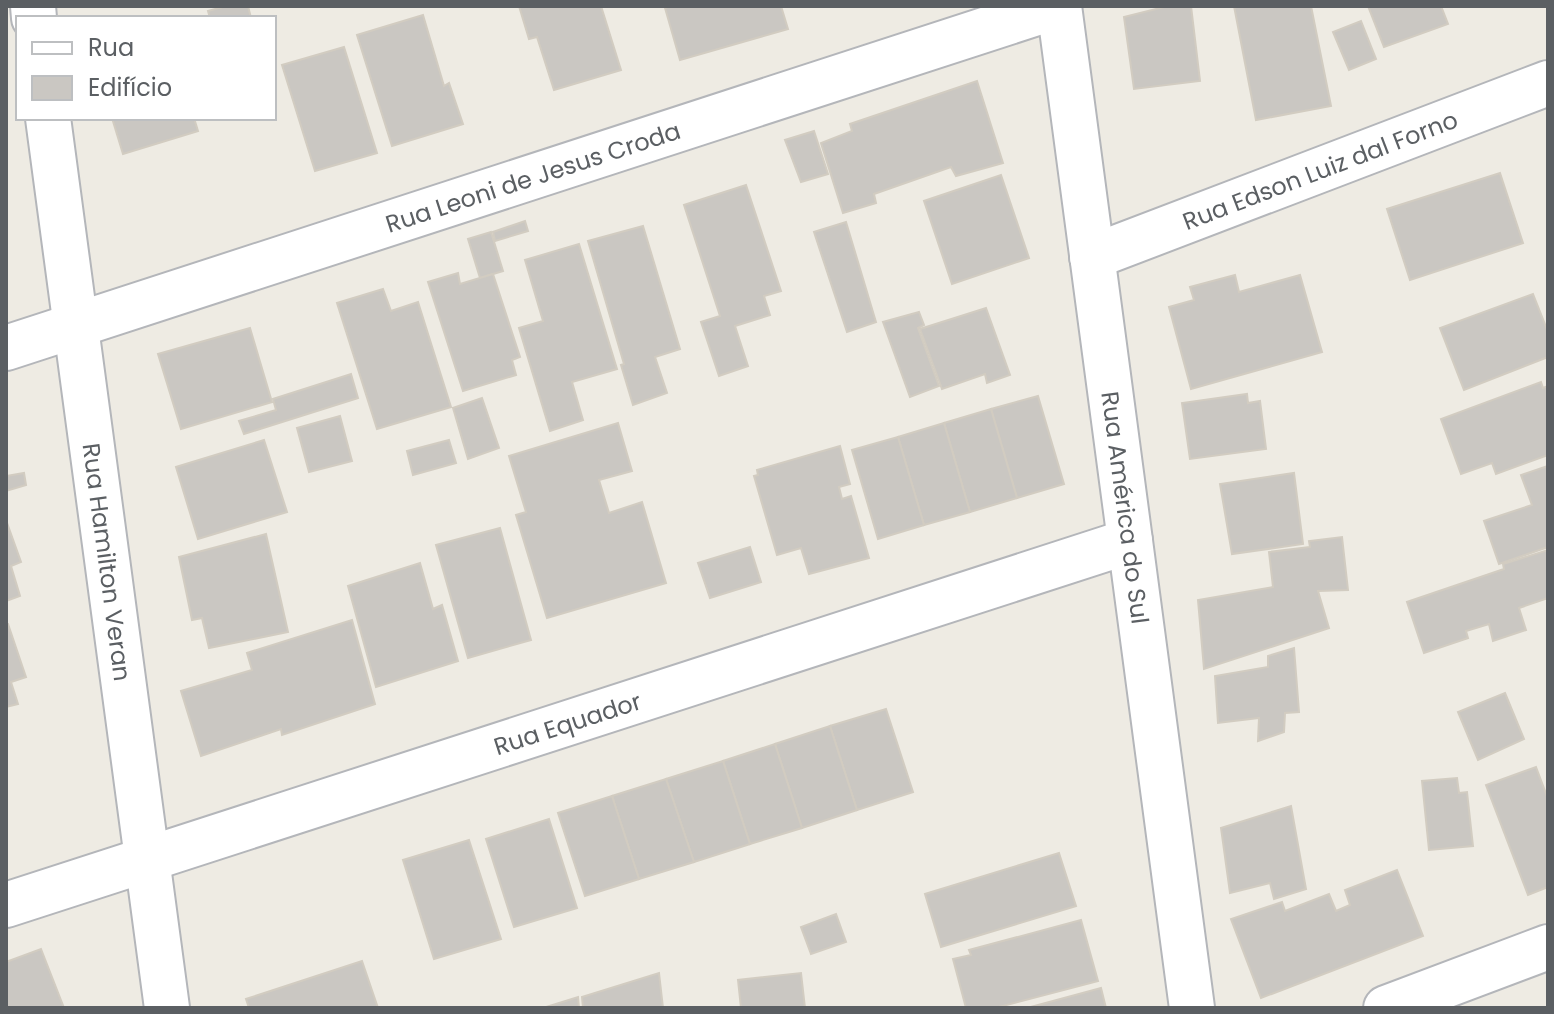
<svg xmlns="http://www.w3.org/2000/svg" width="1554" height="1014" font-family="Poppins,sans-serif">
<style>
.building{fill:#cac7c2;stroke:#d2ccc1;stroke-width:2}
.lines{fill:none;stroke-linecap:round;stroke-linejoin:round}
.street-casing{stroke:#b4b6ba;stroke-width:48}
.street{stroke:#fff;stroke-width:44}
.labels{text-anchor:middle;dominant-baseline:central;stroke-width:6;stroke-linejoin:round;paint-order:stroke}
.street-label{font-size:24px;fill:#5b5f63;stroke:#fff}
</style>
<rect width="100%" height="100%" fill="#eeebe3"/>
<g class="building">
<polygon points="226,6 248,6 251,18 210,18 208,11"/>
<polygon points="519,6 601,6 621,70 554,90 537,37 529,39"/>
<polygon points="671,6 781,6 788,29 680,60 665,8"/>
<polygon points="1168,6 1191,6 1200,81 1134,89 1124,17"/>
<polygon points="1234,6 1311,6 1331,106 1256,120"/>
<polygon points="1368,6 1441,6 1448,24 1384,47"/>
<polygon points="423,15 444,86 449,83 463,124 392,146 357,35"/>
<polygon points="1361,21 1376,59 1349,70 1333,32"/>
<polygon points="344,47 377,153 315,171 282,65"/>
<polygon points="977,81 1003,163 956,176 951,167 874,194 876,203 843,213 821,143 852,131 850,124"/>
<polygon points="112,118 194,118 198,131 123,154"/>
<polygon points="814,131 828,174 801,182 785,140"/>
<polygon points="1500,173 1523,243 1410,280 1387,209"/>
<polygon points="1001,175 1029,258 952,284 924,201"/>
<polygon points="746,185 781,291 764,296 770,315 735,326 748,366 719,376 701,322 720,316 684,205"/>
<polygon points="525,221 528,231 495,241 493,232"/>
<polygon points="846,222 876,322 847,332 814,232"/>
<polygon points="643,226 680,349 655,357 667,393 633,405 621,365 624,364 588,241"/>
<polygon points="491,232 503,271 480,278 468,239"/>
<polygon points="579,244 617,369 572,382 583,420 550,431 519,328 543,321 525,260"/>
<polygon points="458,273 460,284 493,274 520,357 512,360 516,375 463,391 428,282"/>
<polygon points="1235,275 1239,292 1300,275 1322,352 1191,389 1169,307 1194,300 1190,287"/>
<polygon points="383,289 391,311 418,302 451,407 377,429 337,303"/>
<polygon points="1533,294 1548,332 1548,357 1464,390 1440,328"/>
<polygon points="986,308 1010,375 987,383 985,374 942,389 920,329"/>
<polygon points="919,312 924,325 918,328 939,386 910,397 883,322"/>
<polygon points="250,328 272,402 181,429 158,354"/>
<polygon points="351,374 358,398 244,434 239,421 276,410 273,399"/>
<polygon points="1541,382 1543,388 1548,386 1548,455 1496,474 1492,463 1461,474 1441,419"/>
<polygon points="1247,394 1248,403 1260,401 1266,449 1190,459 1182,403"/>
<polygon points="1038,396 1064,484 1017,498 991,409"/>
<polygon points="482,398 499,448 468,459 453,408"/>
<polygon points="991,409 1017,498 970,512 944,423"/>
<polygon points="340,416 352,461 309,472 297,428"/>
<polygon points="618,423 632,471 599,480 609,513 642,502 666,583 547,618 516,515 526,512 509,456"/>
<polygon points="944,423 970,512 924,525 898,437"/>
<polygon points="898,437 924,525 878,539 852,450"/>
<polygon points="264,440 287,512 198,539 176,467"/>
<polygon points="449,440 456,463 413,475 407,451"/>
<polygon points="840,446 850,484 839,487 842,499 851,496 869,558 809,574 801,548 777,555 754,476 758,475 757,470"/>
<polygon points="1548,466 1548,547 1499,564 1484,521 1532,505 1521,475"/>
<polygon points="24,473 26,485 6,491 6,476"/>
<polygon points="1294,473 1303,544 1232,554 1220,484"/>
<polygon points="6,520 21,562 11,566 20,596 6,601"/>
<polygon points="500,528 531,640 468,658 436,545"/>
<polygon points="266,534 288,632 209,648 202,618 192,620 179,557"/>
<polygon points="1342,537 1348,590 1318,591 1329,628 1204,669 1198,600 1273,587 1269,552 1310,547 1309,541"/>
<polygon points="750,547 761,582 710,598 698,563"/>
<polygon points="1548,550 1548,598 1519,608 1526,630 1493,641 1489,624 1466,631 1468,638 1424,653 1407,602 1504,569 1503,564"/>
<polygon points="420,563 433,609 442,605 458,661 376,687 348,586"/>
<polygon points="352,620 375,704 282,735 281,729 201,756 181,691 252,670 247,653"/>
<polygon points="6,624 8,624 26,677 11,682 18,704 6,707"/>
<polygon points="1294,648 1299,712 1285,713 1284,732 1258,741 1259,718 1218,723 1215,676 1268,667 1268,656"/>
<polygon points="1505,693 1524,739 1478,760 1458,712"/>
<polygon points="886,709 913,792 857,810 830,726"/>
<polygon points="830,726 857,810 802,828 775,744"/>
<polygon points="775,744 802,828 750,844 723,761"/>
<polygon points="723,761 750,844 694,862 666,779"/>
<polygon points="1536,767 1548,799 1548,887 1528,895 1486,785"/>
<polygon points="1457,778 1459,793 1467,792 1473,846 1429,850 1422,781"/>
<polygon points="666,779 694,862 639,879 612,796"/>
<polygon points="612,796 639,879 585,896 558,813"/>
<polygon points="1291,806 1306,889 1274,899 1270,883 1230,893 1221,828"/>
<polygon points="549,819 577,908 514,927 486,839"/>
<polygon points="469,840 501,939 434,959 403,860"/>
<polygon points="1059,853 1076,906 941,947 925,894"/>
<polygon points="1397,870 1423,936 1261,998 1231,919 1282,902 1285,911 1329,894 1336,911 1350,905 1345,890"/>
<polygon points="836,914 846,942 811,954 801,927"/>
<polygon points="1081,920 1098,981 995,1008 966,1008 953,959 971,955 969,950"/>
<polygon points="41,949 64,1008 6,1008 6,962"/>
<polygon points="362,961 378,1008 249,1008 246,999"/>
<polygon points="659,973 663,1008 583,1008 582,997"/>
<polygon points="801,973 805,1008 741,1008 738,980"/>
<polygon points="1101,988 1106,1008 1027,1008"/>
<polygon points="578,997 579,1008 543,1008"/>
</g>
<g class="lines">
<g class="street-casing">
<g id="street">
<polyline points="33,6 34,18"/>
<path id="s1" d="M 1059,6 L 1192,1008"/>
<path id="s2" d="M 48,118 L 167,1008"/>
<path id="s3" d="M 1092,257 L 1548,83"/>
<path id="s4" d="M 6,348 L 1058,6"/>
<path id="s5" d="M 6,905 L 1130,541"/>
<polyline points="1386,1008 1548,947"/>
</g>
</g>
<use href="#street" class="street"/>
</g>
<g class="labels">
<g class="street-label">
<text stroke="none"><textPath href="#s3" startOffset="244">Rua Edson Luiz dal Forno</textPath></text>
<text stroke="none"><textPath href="#s4" startOffset="554">Rua Leoni de Jesus Croda</textPath></text>
<text stroke="none"><textPath href="#s1" startOffset="506">Rua América do Sul</textPath></text>
<text stroke="none"><textPath href="#s2" startOffset="448">Rua Hamilton Veran</textPath></text>
<text stroke="none"><textPath href="#s5" startOffset="590">Rua Equador</textPath></text>
</g>
</g>
<rect width="1554" height="1014" fill="none" stroke="#5b5f63" stroke-width="16"/>
<rect x="16" y="16" width="260" height="104" fill="#ffffff" stroke="#bdbfc1" stroke-width="2"/>
<rect x="32" y="42" width="40" height="12" fill="#ffffff" stroke="#bdbfc1" stroke-width="2"/>
<text x="88" y="56" font-size="24" fill="#5b5f63">Rua</text>
<rect x="32" y="76" width="40" height="24" fill="#cac7c2" stroke="#bdbfc1" stroke-width="2"/>
<text x="88" y="96" font-size="24" fill="#5b5f63">Edifício</text>
</svg>
